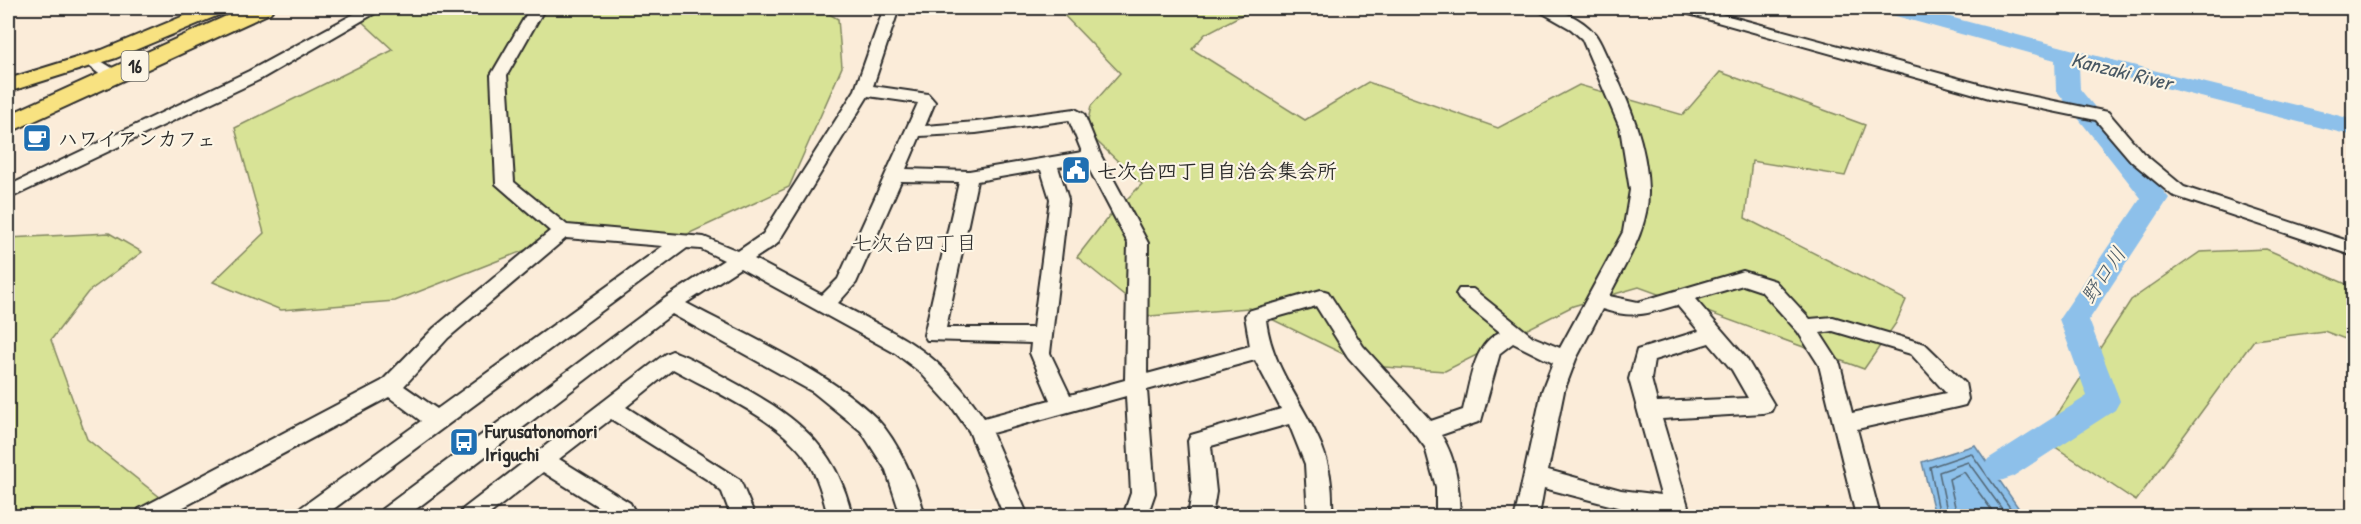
<svg xmlns="http://www.w3.org/2000/svg" width="2361" height="524" font-family="'Patrick Hand','Klee One',sans-serif">
<style>
.green{fill:#d8e396;stroke:#828760;stroke-width:1.5}
.water{fill:#8dc0ea;stroke:#66849e;stroke-width:1.5}
.lines{fill:none;stroke-linecap:round;stroke-linejoin:round}
.shore{stroke:#526777;stroke-width:1.5}
.river{fill:#8dc0ea;fill-rule:evenodd}
.minor-casing{stroke:#2b2b2b;stroke-width:4}
.major-casing{stroke:#2b2b2b;stroke-width:4}
.highway-casing{stroke:#2b2b2b;stroke-width:4}
.minor{fill:#fcf5e5;fill-rule:evenodd}
.major{fill:#f8e281;fill-rule:evenodd}
.highway{fill:#f8e281;fill-rule:evenodd}
.labels{text-anchor:middle;dominant-baseline:central;stroke-width:4.5;stroke-linejoin:round;paint-order:stroke}
.shield{fill:#fcf5e5;stroke:#6a6863;stroke-width:1.5}
.shield-label{font-size:18px;font-weight:bold;fill:#2b2b2b}
.poi-label{font-size:20px;font-weight:bold;fill:#2b2b2b;stroke:#fcf5e5;text-anchor:start}
.water-label{font-size:21px;font-style:italic;fill:#485864;stroke:#fcf5e5}
.neighbourhood-label{font-size:21px;fill:#2b2b2b;stroke:#fcf5e5}
</style>
<rect width="100%" height="100%" fill="#fbecd9"/>
<filter id="ink" filterUnits="userSpaceOnUse"><feTurbulence type="fractalNoise" baseFrequency=".0167" numOctaves="2"/><feDisplacementMap in="SourceGraphic" scale="12" xChannelSelector="R" yChannelSelector="G"/><feConvolveMatrix kernelMatrix="1 2 1 2 8 2 1 2 1" color-interpolation-filters="sRGB"/></filter>
<g filter="url(#ink)">
<g class="green">
<polygon points="366,8 819,8 838,19 842,67 789,187 677,239 571,232 395,301 281,310 213,282 264,233 235,128 393,50 355,15"/>
<polygon points="1057,8 1255,8 1205,34 1192,49 1305,120 1368,82 1498,128 1579,85 1683,115 1720,72 1865,125 1845,176 1752,161 1745,218 1906,300 1896,323 1864,369 1639,287 1573,306 1445,371 1368,366 1249,308 1150,316 1077,257 1105,221 1142,184 1086,131 1091,106 1120,73"/>
<polygon points="109,233 142,252 88,292 51,340 87,439 161,498 134,516 8,516 8,238"/>
<polygon points="2266,249 2353,287 2353,342 2324,331 2254,340 2136,501 2042,438 2131,300 2200,252"/>
</g>
<polygon class="water" points="1975,445 2024,516 1935,516 1922,462"/>
<g class="lines">
<g class="shore">
<polyline points="1940,516 1930,467 1971,453 2016,516"/>
<polyline points="1948,516 1939,472 1968,462 2007,516"/>
<polyline points="1957,516 1949,479 1964,472 1996,516"/>
</g>
<polygon class="river" points="1882,8 1916,8 2116,61 2333,114 2354,120 2354,136 2079,66 2080,89 2169,198 2089,320 2120,401 2115,410 2012,477 2000,481 1988,477 1983,468 1988,459 2087,396 2059,319 2141,198 2056,90 2055,60 1885,13"/>
<g class="minor-casing">
<g id="minor">
<polygon points="365,8 384,8 261,79 8,199 8,186 249,71"/>
<path d="M 530,8 L 545,8 L 507,75 L 514,182 L 567,225 L 704,237 L 738,251 L 763,234 L 855,90 L 884,8 L 899,8 L 873,86 L 928,94 L 935,102 L 925,126 L 976,122 L 1075,109 L 1084,114 L 1101,156 L 1148,243 L 1147,374 L 1250,346 L 1245,316 L 1248,311 L 1321,290 L 1328,292 L 1363,346 L 1431,421 L 1463,410 C 1470,384 1473,344 1500,332 L 1459,299 L 1456,294 L 1459,289 L 1473,289 L 1533,337 L 1560,348 L 1623,232 L 1630,190 L 1620,128 L 1582,39 L 1571,29 L 1534,8 C 1555,6 1581,17 1595,34 C 1601,42 1605,54 1610,63 C 1629,102 1647,145 1648,190 C 1649,229 1626,262 1609,296 L 1638,302 L 1743,271 L 1775,281 L 1810,319 L 1833,317 L 1925,344 L 1965,383 L 1968,399 L 1965,405 L 1957,407 L 1857,429 L 1880,516 L 1856,516 L 1819,365 L 1798,332 L 1761,291 L 1743,285 L 1695,299 L 1746,358 L 1774,405 L 1771,411 L 1763,413 L 1662,419 L 1688,506 L 1684,513 L 1676,516 L 1621,508 L 1544,488 L 1539,516 L 1515,516 L 1542,391 L 1553,363 L 1513,343 L 1500,353 L 1481,421 L 1441,435 C 1457,460 1459,487 1460,516 L 1436,516 L 1436,487 L 1425,447 L 1402,417 L 1348,357 L 1316,306 L 1266,320 C 1272,369 1304,403 1322,447 C 1331,469 1333,494 1332,516 L 1308,516 L 1305,464 L 1289,424 L 1211,446 L 1216,492 L 1212,516 L 1188,516 L 1192,492 L 1188,441 L 1191,435 L 1281,409 L 1255,360 L 1147,390 L 1155,493 L 1147,516 L 1123,516 L 1131,493 L 1126,396 L 992,433 L 1028,516 L 1004,516 L 969,431 L 952,407 L 920,372 L 895,353 L 740,268 L 686,303 C 747,336 827,370 876,418 C 899,442 917,485 925,516 L 901,516 L 886,470 L 861,431 L 813,392 L 672,314 L 407,516 L 378,516 L 382,509 L 664,299 L 724,260 L 701,249 L 687,248 L 324,516 L 295,516 L 299,509 L 421,421 L 389,397 L 167,516 L 135,516 L 139,509 L 382,381 L 434,328 L 550,231 L 496,184 L 491,75 ZM 868,96 L 918,103 L 838,279 L 822,295 L 754,259 L 777,244 ZM 1069,120 L 1082,152 L 969,171 L 906,169 L 920,136 L 976,133 ZM 1086,163 L 1128,243 L 1125,380 L 1070,395 L 1050,353 L 1068,199 L 1058,167 ZM 1041,170 L 1050,199 L 1033,328 L 946,328 L 977,181 ZM 901,181 L 959,182 L 924,335 L 927,340 L 1031,343 L 1030,353 L 1050,400 L 984,418 C 970,398 954,378 935,361 C 907,336 870,321 838,303 L 856,283 ZM 566,238 L 663,246 L 437,409 L 404,386 L 448,338 ZM 1677,305 L 1699,331 L 1637,350 L 1629,379 L 1661,495 L 1621,490 L 1548,470 L 1564,391 L 1576,359 L 1602,309 C 1633,319 1647,314 1677,305 ZM 1833,331 L 1911,354 L 1946,393 L 1852,413 L 1840,364 L 1820,333 ZM 1709,343 L 1732,370 L 1748,398 L 1657,402 L 1651,379 L 1654,360 Z"/>
<polygon points="1675,8 1699,8 2001,90 2108,112 2143,153 2184,187 2354,243 2354,256 2172,195 2131,161 2096,120 1993,99 1678,11"/>
<polygon points="91,55 119,72 121,76 119,80 107,80 85,63 83,60"/>
<path d="M 672,351 C 691,357 709,369 726,378 C 789,412 836,442 852,516 L 828,516 C 823,497 818,477 807,460 C 780,420 715,392 673,369 L 626,407 L 740,480 L 755,516 L 731,516 L 722,492 L 711,482 L 611,419 L 559,459 L 630,503 L 634,510 L 630,516 L 602,516 L 605,511 L 543,472 L 487,516 L 459,516 L 463,509 L 665,354 Z"/>
</g>
</g>
<g class="major-casing">
<polygon id="major" points="203,8 229,8 226,12 116,58 8,92 8,79 102,50"/>
</g>
<g class="highway-casing">
<polygon id="highway" points="244,8 274,8 270,13 8,133 8,115"/>
</g>
<use href="#minor" class="minor"/>
<use href="#major" class="major"/>
<use href="#highway" class="highway"/>
</g>
</g>
<defs>
<g id="cafe-square" transform="scale(1.5)"><rect x="-9" y="-9" width="18" height="18" rx="4" fill="#1f6fb2" stroke="#fcf5e5"/><path d="M-5.5-4.5H6V0H3Q3 3.5 0 3.5H-2.5Q-5.5 3.5-5.5 0ZM3-3.2v2h1.7v-2ZM-6 4.5H4V6H-6Z" fill="#fff"/></g>
<g id="civic-square" transform="scale(1.5)"><rect x="-9" y="-9" width="18" height="18" rx="4" fill="#1f6fb2" stroke="#fcf5e5"/><path d="M-.6-6.5H3V-4.5H.6V-3L4-1V1h2V6H-6V1h2V-1L-.6-3ZM-1.2 2.5V6h2.4V2.5Z" fill="#fff"/></g>
<g id="bus-square" transform="scale(1.5)"><rect x="-9" y="-9" width="18" height="18" rx="4" fill="#1f6fb2" stroke="#fcf5e5"/><path d="M-5-6H5V4H4V6H2V4H-2V6H-4V4H-5ZM-3.5-4V0h7V-4ZM-3.5 1.2v1.5H-2V1.2ZM2 1.2v1.5H3.5V1.2Z" fill="#fff"/></g>
</defs>
<g fill-rule="evenodd">
<use href="#cafe-square" x="37" y="138"/>
<use href="#civic-square" x="1076" y="170"/>
<use href="#bus-square" x="464" y="442"/>
</g>
<g class="labels">
<rect class="shield" x="121.5" y="51" width="27" height="30" rx="4.5"/>
<g class="shield-label">
<text x="135" y="66">16</text>
</g>
<g class="poi-label">
<text x="58" y="138">ハワイアンカフェ</text>
<text x="1097" y="170">七次台四丁目自治会集会所</text>
<text x="485" y="430">Furusatonomori<tspan x="485" dy="23">Iriguchi</tspan></text>
</g>
<g class="water-label">
<text transform="translate(2122 71) rotate(14)">Kanzaki River</text>
<text transform="translate(2103 275) rotate(-56)">野口川</text>
</g>
<g class="neighbourhood-label">
<text x="914" y="242">七次台四丁目</text>
</g>
</g>
<rect width="2361" height="524" fill="none" stroke="#fcf5e5" stroke-width="30"/>
<rect x="15" y="15" width="2331" height="494" fill="none" stroke="#2b2b2b" stroke-width="2" filter="url(#ink)"/>
</svg>
